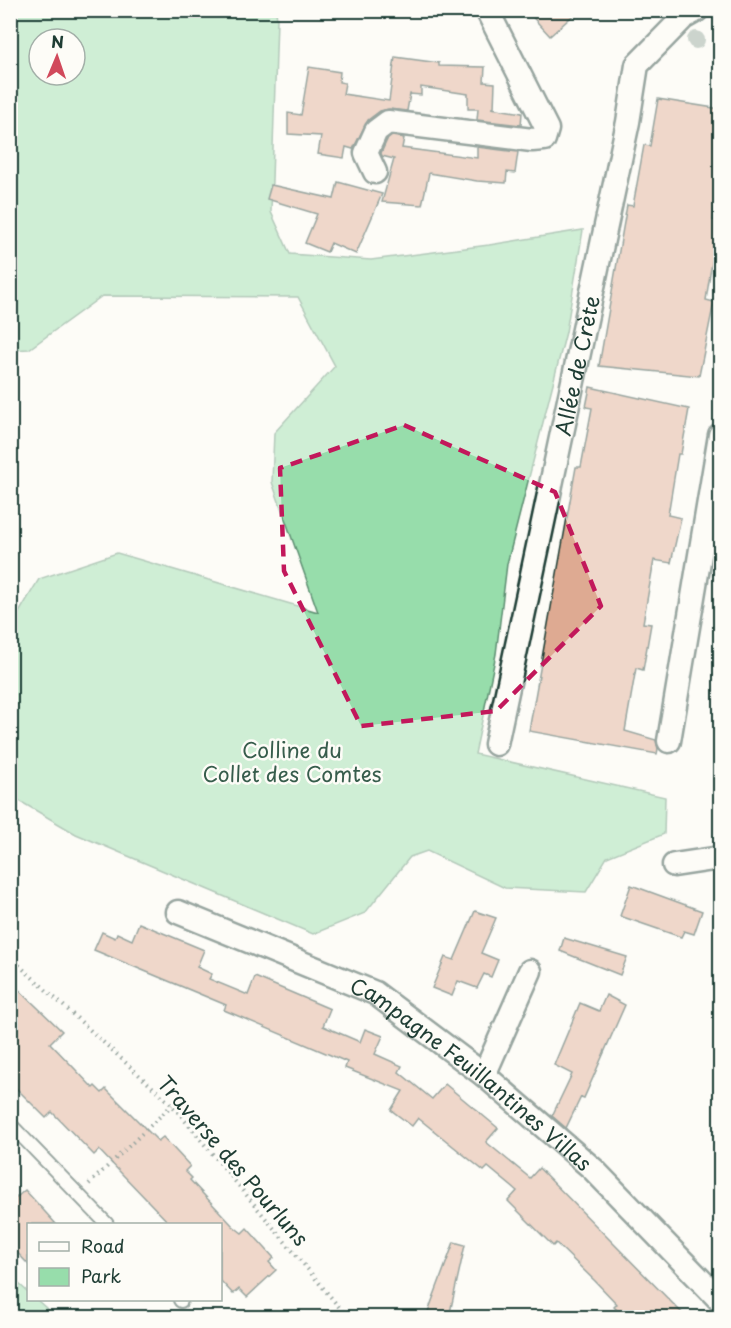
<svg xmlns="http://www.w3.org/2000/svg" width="731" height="1328" font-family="'Playpen Sans',sans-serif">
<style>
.green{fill:#97ddab;stroke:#5b8d70;stroke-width:1.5;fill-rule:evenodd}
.building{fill:#deaa92;stroke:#1f3d34;stroke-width:1.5}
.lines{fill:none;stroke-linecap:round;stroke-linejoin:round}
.service-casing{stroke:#1f3d34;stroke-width:16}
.minor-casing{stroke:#1f3d34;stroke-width:27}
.path{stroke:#1f3d34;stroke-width:4;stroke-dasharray:1.5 4.5;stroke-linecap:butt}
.service{stroke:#fdfcf7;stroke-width:12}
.minor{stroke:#fdfcf7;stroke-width:22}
.tree{fill:#90a599}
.marked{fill:none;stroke:#c2185b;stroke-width:4.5;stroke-dasharray:12 8;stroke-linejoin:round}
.labels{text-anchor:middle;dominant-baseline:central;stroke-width:5;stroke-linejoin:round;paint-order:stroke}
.street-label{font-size:21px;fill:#1f3d34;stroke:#fdfcf7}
.park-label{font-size:21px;fill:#375d4c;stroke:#fdfcf7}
</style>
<rect width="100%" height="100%" fill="#fdfcf7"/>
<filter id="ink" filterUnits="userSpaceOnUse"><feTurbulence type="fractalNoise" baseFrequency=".0167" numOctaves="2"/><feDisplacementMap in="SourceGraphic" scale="12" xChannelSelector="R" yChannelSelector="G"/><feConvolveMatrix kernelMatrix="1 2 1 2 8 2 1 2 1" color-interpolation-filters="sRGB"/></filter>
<g filter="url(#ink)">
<g class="green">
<path d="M 10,11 L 276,11 L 277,20 L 271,212 L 290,254 L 371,260 L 489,245 L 583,230 L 566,332 L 507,564 L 496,654 L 475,754 L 665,797 L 664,834 L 607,857 L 586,892 L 505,888 L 427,851 L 410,857 L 365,913 L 313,934 L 76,834 L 11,796 L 11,626 L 39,579 L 117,553 L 318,612 L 272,482 L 274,433 L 335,366 L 298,297 L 102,296 L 29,349 L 11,350 ZM 39,39 L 75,39 L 75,75 L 39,75 Z"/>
<polygon points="10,1276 28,1292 28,1300 37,1300 56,1317 11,1317"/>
</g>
<g class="building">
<polygon points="526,10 579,10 550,36"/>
<polygon points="395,57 439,63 439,66 485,67 484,82 495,83 494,108 491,108 522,113 521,125 477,120 478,109 468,109 468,94 421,87 421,95 410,94 407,111 389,109 380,111 368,120 353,149 346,147 344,158 318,154 321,136 288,134 288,113 301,115 309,67 340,72 339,82 345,83 343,94 389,101"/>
<polygon points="658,99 720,109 720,158 713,220 720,221 720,239 717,239 711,268 706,300 714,302 699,376 599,366 627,205 633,206 644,145 650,146"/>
<polygon points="392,136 404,138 402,148 477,158 477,147 518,152 515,173 507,172 506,183 477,181 429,173 422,205 382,202 394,159 382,156 381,153 387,140"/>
<polygon points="338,182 382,194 356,254 331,243 327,252 305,243 317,214 267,199 271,185 334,199"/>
<polygon points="590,387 689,409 681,454 678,454 668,515 681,518 671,563 654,560 643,623 651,624 643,670 636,668 625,731 656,740 658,749 657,754 529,731 576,467 581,467 592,408 586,407"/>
<polygon points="631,885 702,911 694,934 684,931 681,937 620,916"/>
<polygon points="475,911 496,918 481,953 498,960 491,977 484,974 477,988 458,981 452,996 432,988 445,957 454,960"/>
<polygon points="139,923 204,950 197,967 212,974 209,979 248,995 255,977 330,1009 323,1026 360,1042 365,1029 383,1036 375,1054 402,1066 399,1072 432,1099 445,1084 498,1128 486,1142 530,1178 539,1168 686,1317 624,1317 614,1307 617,1304 595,1281 556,1243 553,1246 508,1201 517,1191 488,1167 484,1171 418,1118 412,1126 391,1110 403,1091 345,1068 347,1062 224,1010 226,1005 94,950 102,932 115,938 117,933 132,940"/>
<polygon points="564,938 627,957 620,975 560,951"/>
<polygon points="10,981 62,1031 50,1043 75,1069 93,1088 95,1086 102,1093 106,1089 158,1141 163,1137 190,1166 185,1171 192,1178 190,1180 233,1226 242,1233 247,1228 274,1258 269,1262 276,1270 247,1297 239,1289 233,1294 220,1280 220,1224 170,1224 99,1150 94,1155 52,1112 46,1118 10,1082"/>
<polygon points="606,995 625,1005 584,1098 581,1097 566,1128 552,1116 572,1074 554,1065 580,1003 599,1011"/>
<polygon points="25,1190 56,1224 28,1224 28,1264 10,1245 10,1203"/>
<polygon points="454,1242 465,1245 449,1317 426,1317"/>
</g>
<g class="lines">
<g class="service-casing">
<g id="service">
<polyline points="10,1124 107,1224"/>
<polyline points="180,1300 181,1301"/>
</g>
</g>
<g class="minor-casing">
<g id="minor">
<polyline points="375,172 366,153 376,131 388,122 532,140 544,139 547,129 487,10"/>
<polyline points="669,741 720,435"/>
<path id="s1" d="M 496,744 L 628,122 L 637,65 L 683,18 L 697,10"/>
<polyline points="674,865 720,858"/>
<path id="s2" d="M 178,912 L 375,993 L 484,1075 L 593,1169 L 720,1300"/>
<polyline points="484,1075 530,971"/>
</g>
</g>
<g class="path">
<polyline points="10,957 172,1105 348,1318"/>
<polyline points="89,1184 172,1105"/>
</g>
<use href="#service" class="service"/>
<use href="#minor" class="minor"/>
</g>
<circle class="tree" cx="696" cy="40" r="9"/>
</g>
<path d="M0 0H731V1328H0ZM 404,425 L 555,492 L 601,606 L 496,711 L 361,726 L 284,571 L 280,468 Z" fill="#fdfcf7" fill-opacity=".55" fill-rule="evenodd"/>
<path class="marked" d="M 404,425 L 555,492 L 601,606 L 496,711 L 361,726 L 284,571 L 280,468 Z"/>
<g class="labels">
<g class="street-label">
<text stroke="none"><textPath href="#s1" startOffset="387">Allée de Crète</textPath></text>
<text stroke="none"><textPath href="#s2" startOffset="338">Campagne Feuillantines Villas</textPath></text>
<text transform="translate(234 1160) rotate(49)">Traverse des Pourluns</text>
</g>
<g class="park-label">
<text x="292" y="749">Colline du<tspan x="292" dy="24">Collet des Comtes</tspan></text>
</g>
</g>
<rect width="731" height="1328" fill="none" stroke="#fdfcf7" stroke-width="36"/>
<rect x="18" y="18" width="695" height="1292" fill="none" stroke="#1f3d34" stroke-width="2" filter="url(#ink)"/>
<rect x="27" y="1223" width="195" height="78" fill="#fdfcf7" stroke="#a4b0a9" stroke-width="1.5"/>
<rect x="39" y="1242" width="30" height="9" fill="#fdfcf7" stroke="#a4b0a9" stroke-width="1.5"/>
<text x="81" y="1253" font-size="18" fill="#1f3d34">Road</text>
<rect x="39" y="1268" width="30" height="18" fill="#97ddab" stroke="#a4b0a9" stroke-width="1.5"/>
<text x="81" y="1283" font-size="18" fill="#1f3d34">Park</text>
<g transform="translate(57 57) rotate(2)"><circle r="28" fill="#fdfcf7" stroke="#a4b0a9" stroke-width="1.5"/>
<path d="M0-4.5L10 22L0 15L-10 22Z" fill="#d1495b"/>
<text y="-9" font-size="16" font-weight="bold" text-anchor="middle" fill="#1f3d34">N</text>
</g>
</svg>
